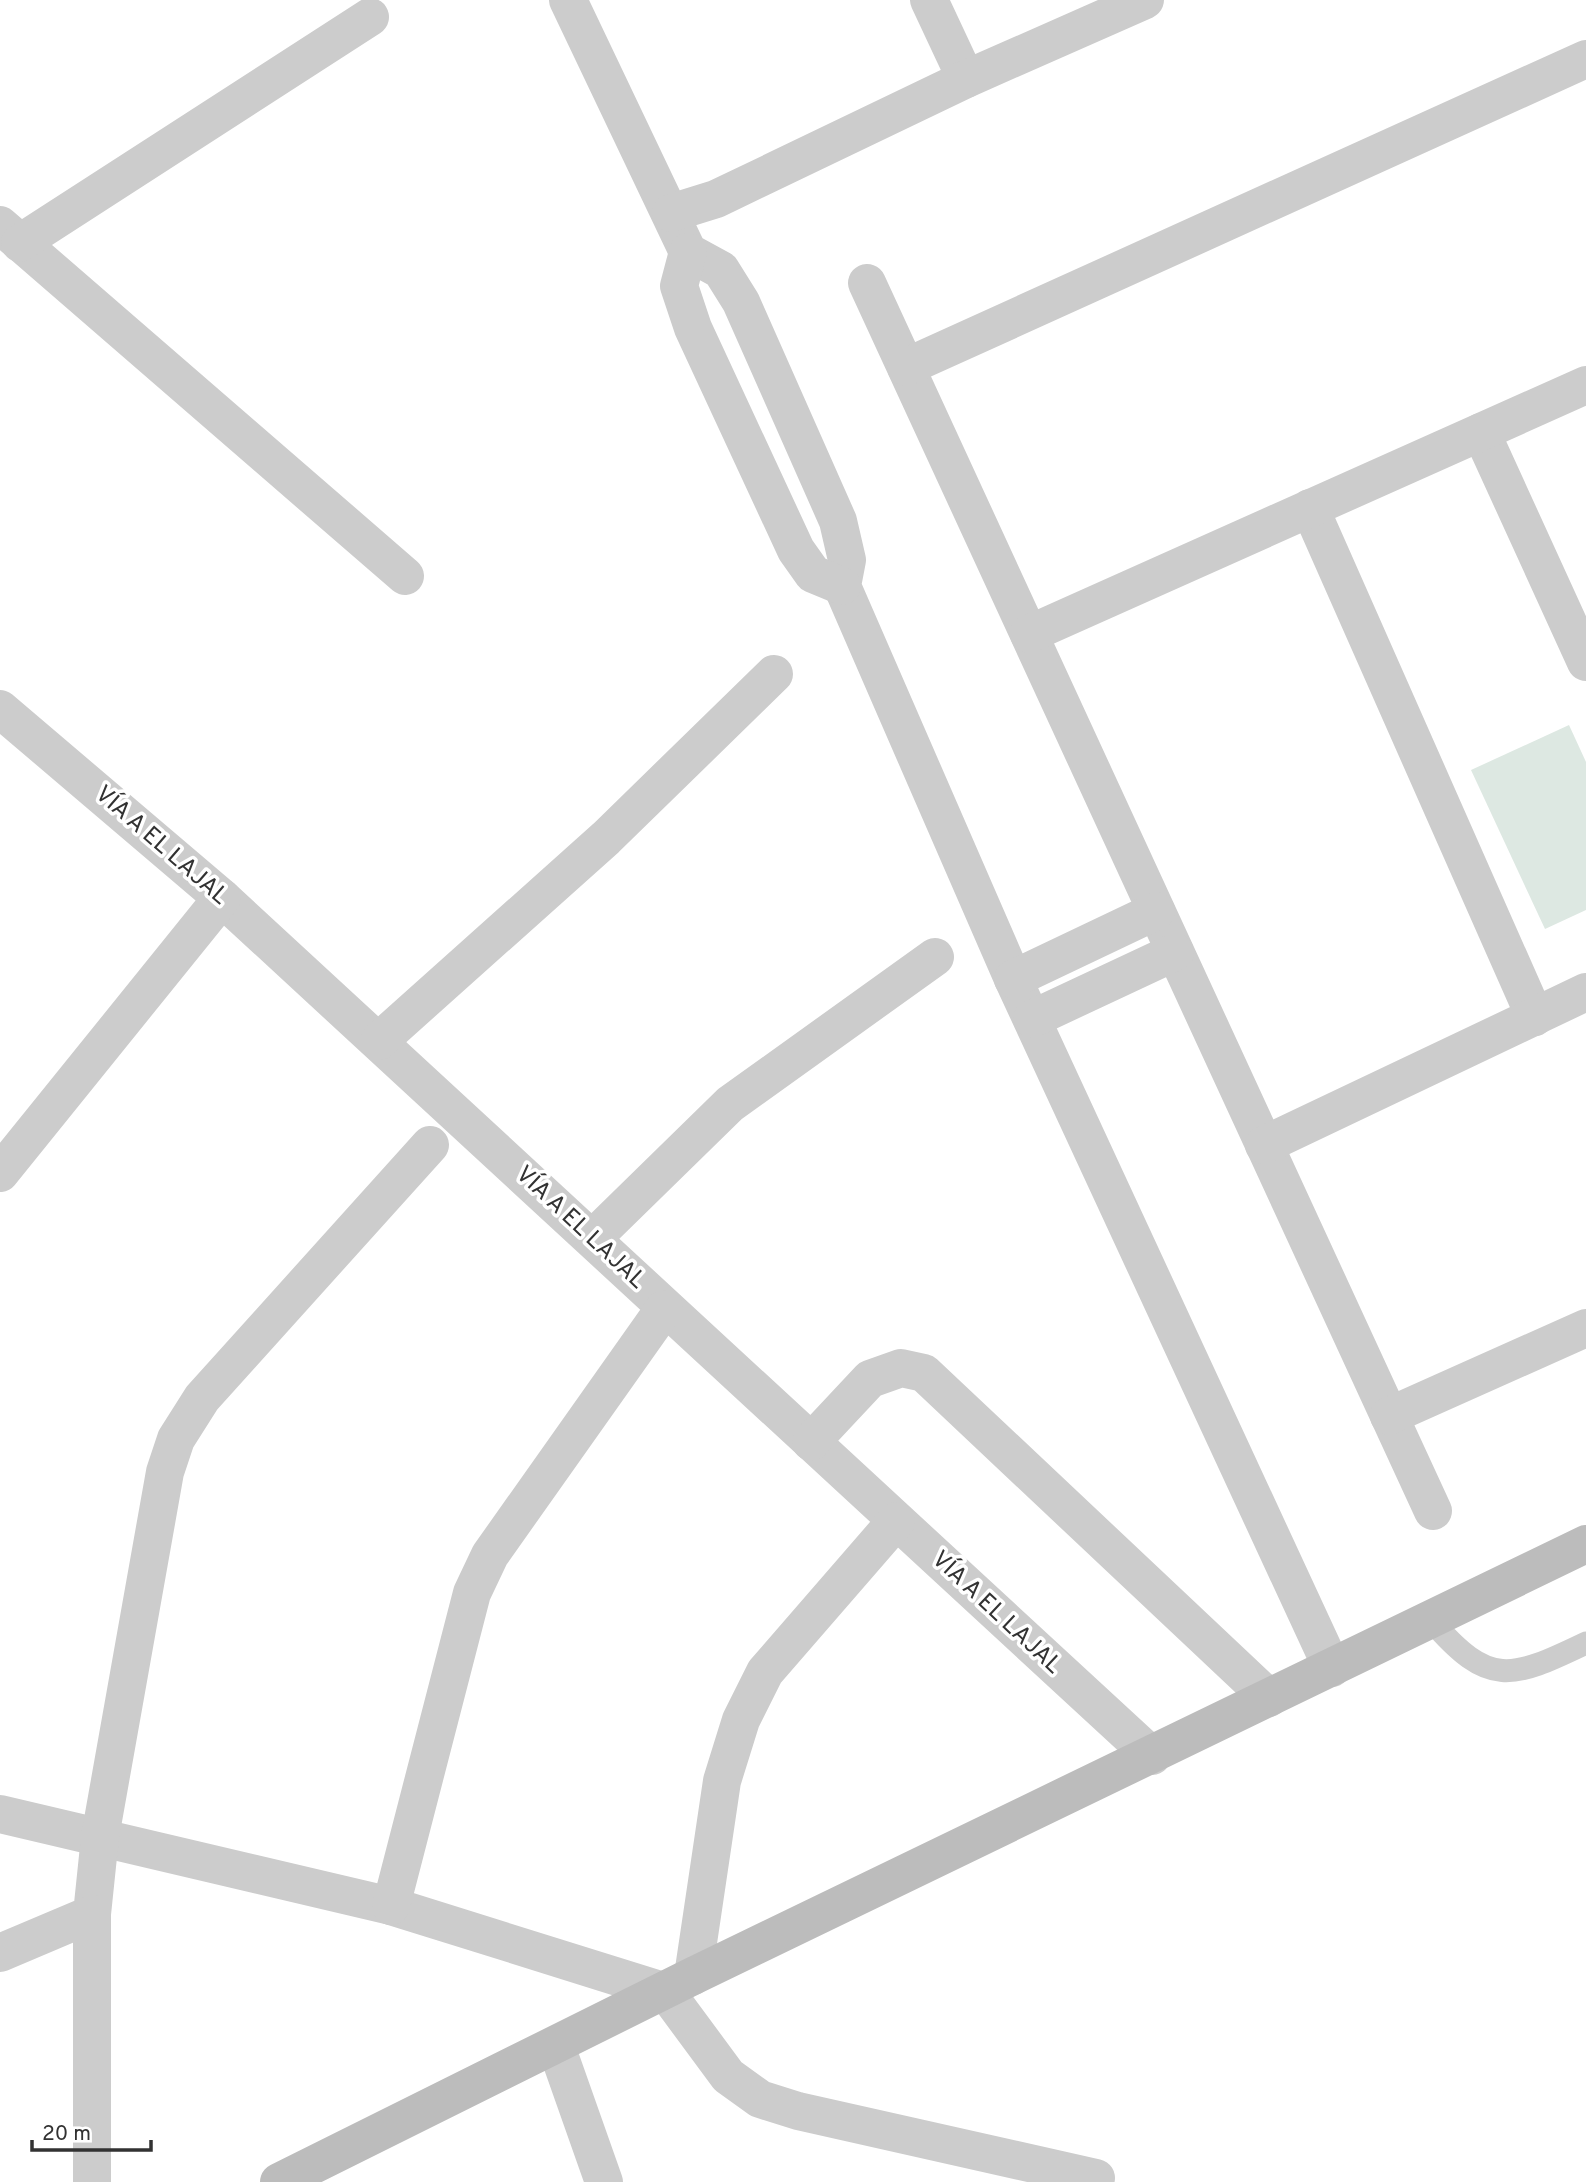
<svg xmlns="http://www.w3.org/2000/svg" width="1586" height="2182" font-family="Overpass,sans-serif">
<style>
.pitch{fill:#dde8e2}
.lines{fill:none;stroke-linecap:round;stroke-linejoin:round}
.lane{stroke:#ccc;stroke-width:23}
.street{stroke:#ccc;stroke-width:38}
.secondary{stroke:#bcbcbc;stroke-width:38}
.labels{text-anchor:middle;dominant-baseline:central;stroke-width:7;stroke-linejoin:round;paint-order:stroke}
.street-label{font-size:24px;fill:#323232;stroke:#fff}
</style>
<rect width="100%" height="100%" fill="#fff"/>
<polygon class="pitch" points="1569,725 1586,762 1586,910 1545,929 1471,770"/>
<g class="lines">
<path class="lane" d="M 1431,1620 C 1489,1688 1511,1679 1586,1643"/>
<g class="street">
<polyline points="568,0 688,252 721,270 741,302 838,521 847,560 842,586 1013,979 1332,1668"/>
<polyline points="929,0 966,79"/>
<polyline points="671,213 716,199 966,79 1145,0"/>
<polyline points="0,225 405,576"/>
<polyline points="20,243 370,17"/>
<polyline points="688,252 679,286 693,328 796,550 813,574 842,586"/>
<polyline points="867,283 1433,1511"/>
<polyline points="906,367 1586,59"/>
<polyline points="1481,432 1586,662"/>
<polyline points="1310,508 1535,1017"/>
<polyline points="1029,634 1586,385"/>
<polyline points="0,709 222,898 1152,1756"/>
<polyline points="1013,979 1156,911"/>
<polyline points="1032,1019 1175,952"/>
<polyline points="379,1041 606,838 774,674"/>
<polyline points="1264,1145 1586,992"/>
<polyline points="0,1173 222,898"/>
<polyline points="593,1238 730,1104 935,957"/>
<polyline points="1389,1416 1586,1328"/>
<polyline points="811,1442 870,1379 901,1368 924,1373 1269,1698"/>
<polyline points="0,1814 391,1906 666,1992 728,2076 760,2099 798,2111 1096,2178"/>
<polyline points="391,1906 472,1593 490,1555 664,1309"/>
<polyline points="0,1953 92,1914 100,1837 165,1472 176,1439 202,1398 430,1145"/>
<polyline points="693,1976 722,1781 741,1720 765,1672 896,1521"/>
<polyline points="556,2046 604,2182"/>
<polyline points="92,2182 92,1914"/>
</g>
<polyline class="secondary" points="279,2182 693,1976 1586,1544"/>
</g>
<g class="labels">
<g class="street-label">
<text transform="translate(161 846) rotate(41)">VÍA A EL LAJAL</text>
<text transform="translate(580 1228) rotate(43)">VÍA A EL LAJAL</text>
<text transform="translate(996 1613) rotate(43)">VÍA A EL LAJAL</text>
</g>
</g>
<path d="M32 2140v10h119v-10" fill="none" stroke="#323232" stroke-width="3.5"/>
<text x="42" y="2140" font-size="21" fill="#323232" stroke="#ffffff" stroke-width="5" paint-order="stroke">20 m</text>
</svg>
